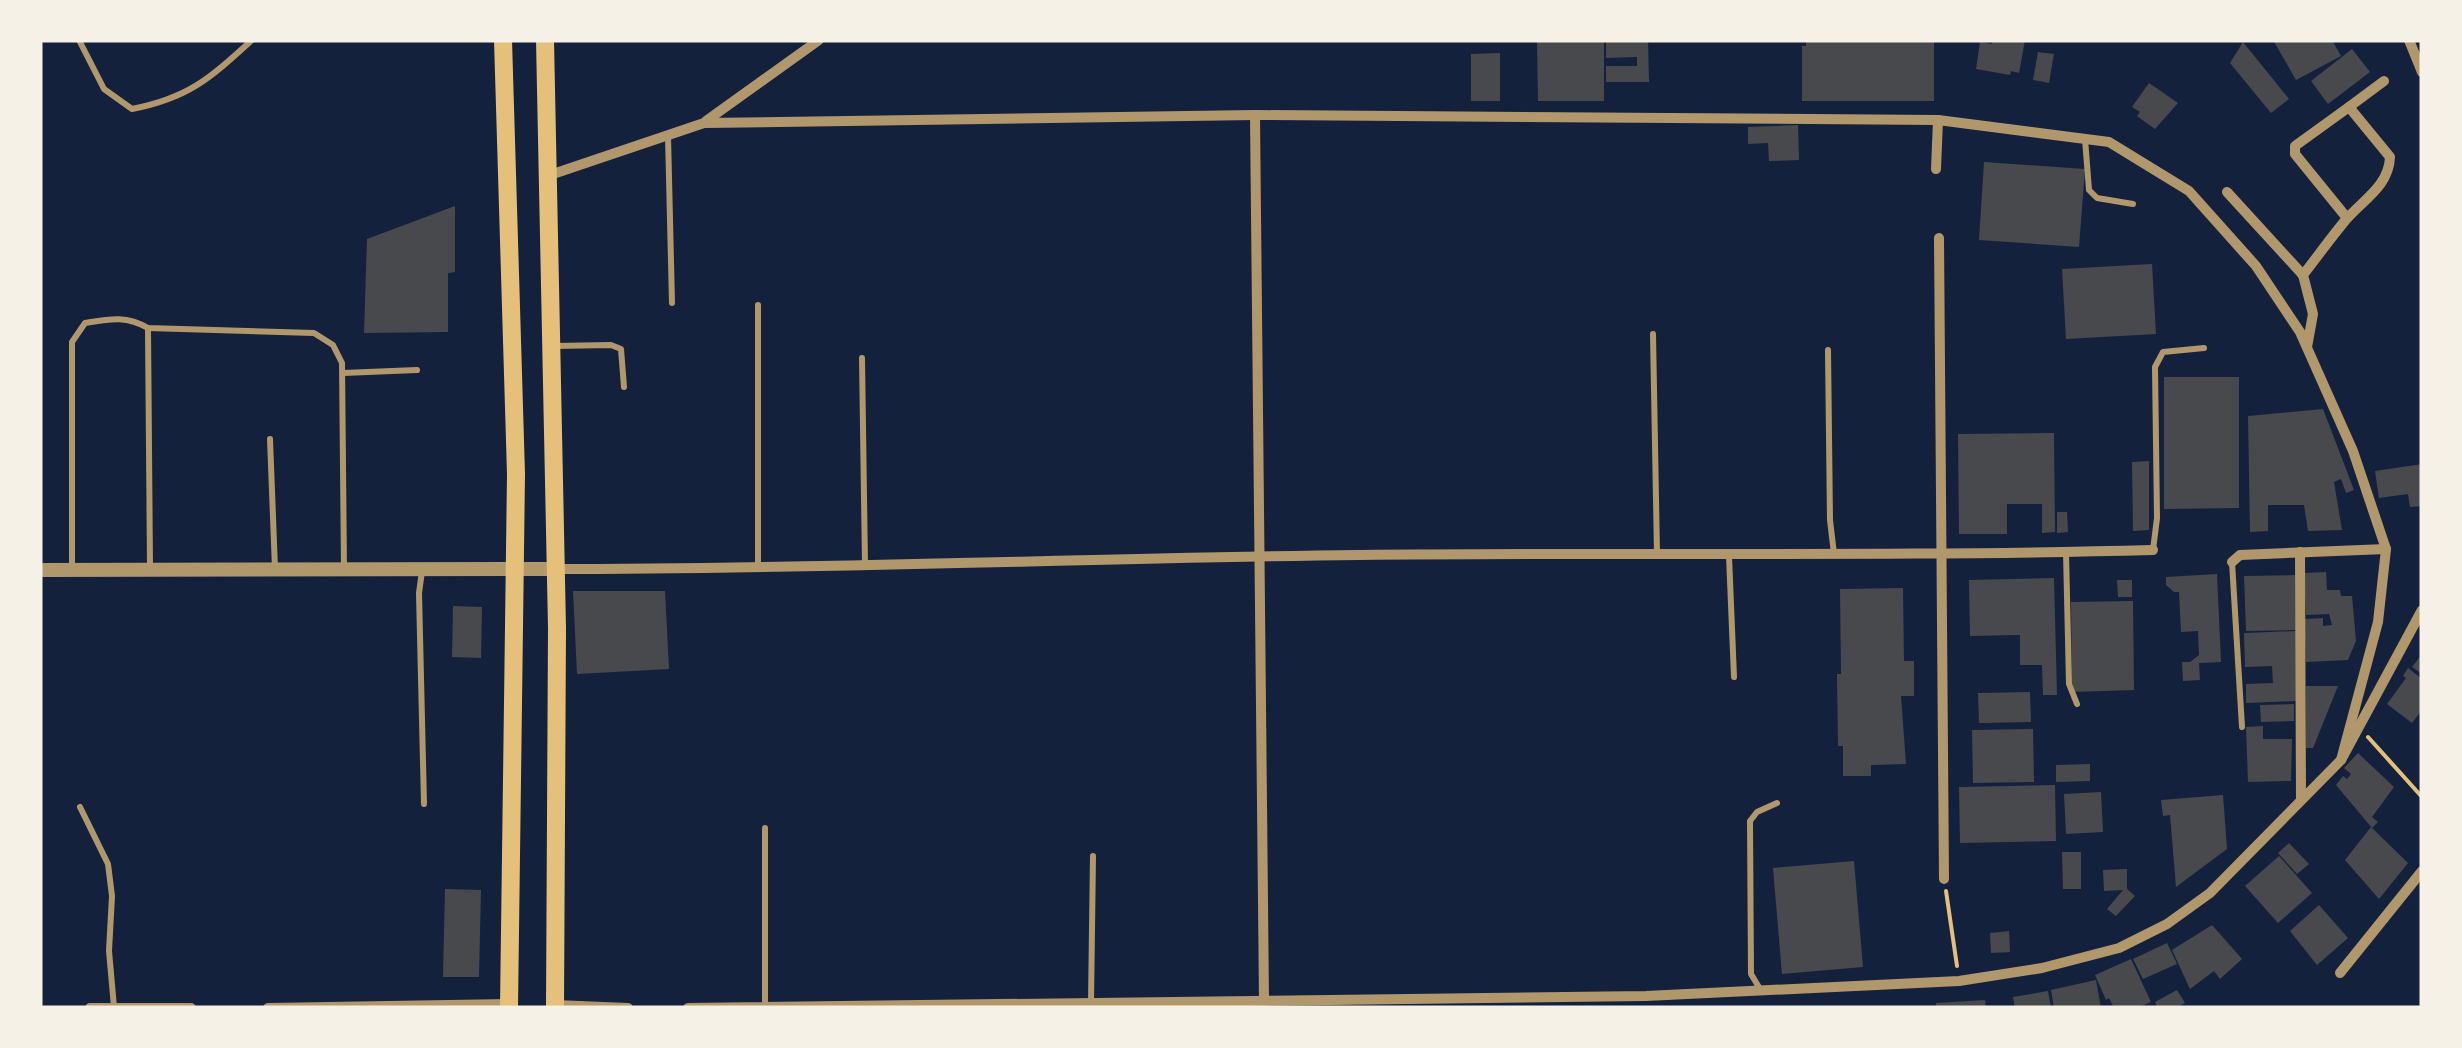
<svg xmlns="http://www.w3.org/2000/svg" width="2462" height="1048" font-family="Poppins,sans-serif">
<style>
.building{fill:#48494c}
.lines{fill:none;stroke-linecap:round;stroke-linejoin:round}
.path{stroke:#e5c07b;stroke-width:4}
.service{stroke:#b1986c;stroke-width:6}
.minor{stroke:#b1986c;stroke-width:10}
.tertiary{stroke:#b1986c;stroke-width:14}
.primary{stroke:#e5c07b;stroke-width:18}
</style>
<rect width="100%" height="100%" fill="#14213d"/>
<g class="building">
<polygon points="1537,40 1604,40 1604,101 1538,101"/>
<polygon points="1606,40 1648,40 1649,82 1606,82 1606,66 1637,66 1637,57 1606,58"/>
<polygon points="1806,40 1934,40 1934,101 1802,101 1802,46 1806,46"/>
<polygon points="1993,40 2025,40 2019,73 2011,71 2010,75 1976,69 1980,42 1992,44"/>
<polygon points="2273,40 2332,40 2341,56 2296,80"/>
<polygon points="2243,42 2289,99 2271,113 2230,63"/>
<polygon points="2352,49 2370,72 2328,104 2311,81"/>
<polygon points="2038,52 2054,54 2049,83 2033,80"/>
<polygon points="1500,53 1500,101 1471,101 1471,54"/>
<polygon points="2149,83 2178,103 2155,129 2137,116 2140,112 2132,107"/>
<polygon points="1798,125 1799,160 1769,161 1768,143 1748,144 1748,127"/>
<polygon points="1984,162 2085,169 2079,247 1979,240"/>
<polygon points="455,206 455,272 448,273 448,332 364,333 367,239"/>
<polygon points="2152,264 2156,334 2066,339 2062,269"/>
<polygon points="2164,377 2239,377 2239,508 2164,509"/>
<polygon points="2323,409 2354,490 2346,493 2341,479 2334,482 2342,530 2308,531 2304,505 2268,505 2268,531 2250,532 2248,416"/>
<polygon points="2054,433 2055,532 2042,533 2042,504 2007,504 2007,534 1959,534 1958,434"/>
<polygon points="2149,461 2149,530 2133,531 2132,462"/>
<polygon points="2422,464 2422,506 2410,507 2408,494 2379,498 2375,471"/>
<polygon points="2057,512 2067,512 2068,532 2057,533"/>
<polygon points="2326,572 2327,590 2340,590 2341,596 2352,596 2356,641 2348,660 2306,662 2304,619 2323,618 2323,626 2332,625 2329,614 2306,615 2304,573"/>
<polygon points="2217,574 2221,662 2199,663 2200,680 2183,681 2182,662 2190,662 2199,655 2198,631 2181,632 2179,592 2174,592 2166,585 2166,577"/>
<polygon points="2295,575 2296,630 2246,631 2244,576"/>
<polygon points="2054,578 2057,695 2043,695 2042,665 2020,665 2020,635 1970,636 1969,580"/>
<polygon points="2117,580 2132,580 2132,597 2118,597"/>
<polygon points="1903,588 1904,661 1914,661 1914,696 1901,696 1906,764 1871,765 1871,776 1843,776 1843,746 1838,746 1837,674 1841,674 1840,589"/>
<polygon points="573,591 665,591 669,669 577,674"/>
<polygon points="2133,601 2134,690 2072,692 2071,602"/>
<polygon points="453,606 482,607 481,658 452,657"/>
<polygon points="2296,631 2296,701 2246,703 2246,684 2273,683 2272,666 2245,667 2244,633"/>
<polygon points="2422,654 2422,674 2412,667"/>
<polygon points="2408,668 2422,679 2422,710 2412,723 2387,704 2406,678 2403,676"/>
<polygon points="2306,686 2338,686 2313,748 2306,748"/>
<polygon points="2030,692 2031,722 1979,723 1978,693"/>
<polygon points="2294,704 2294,721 2261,722 2260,705"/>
<polygon points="2263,726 2263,739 2292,739 2291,781 2248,782 2246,727"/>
<polygon points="2033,729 2034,782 1973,783 1972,730"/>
<polygon points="2358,753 2394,787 2372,817 2378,822 2372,828 2336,785 2343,776 2347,779 2351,774 2344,768"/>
<polygon points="2090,764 2090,781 2056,782 2056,765"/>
<polygon points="2055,785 2056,841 1960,843 1959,787"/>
<polygon points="2101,792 2103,832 2066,834 2064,794"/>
<polygon points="2223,795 2227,849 2176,887 2170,815 2163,816 2161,800"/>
<polygon points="2371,827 2408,863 2379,899 2345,860"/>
<polygon points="2289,843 2309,864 2297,874 2278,853"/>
<polygon points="2062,852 2081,852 2081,889 2063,889"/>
<polygon points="2279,856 2312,893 2278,923 2245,886"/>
<polygon points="1854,861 1863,967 1782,974 1773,868"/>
<polygon points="2127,869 2127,889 2135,896 2116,916 2107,909 2123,890 2104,891 2103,870"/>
<polygon points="445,889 481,890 479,977 443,977"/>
<polygon points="2319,905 2348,938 2317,965 2290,931"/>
<polygon points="2212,925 2242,959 2220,979 2214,971 2190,989 2172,950"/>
<polygon points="2009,931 2010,952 1991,953 1990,933"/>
<polygon points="2167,943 2177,964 2143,979 2133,959"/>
<polygon points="2131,959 2151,1002 2137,1008 2114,1008 2109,998 2106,1000 2095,975"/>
<polygon points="2096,980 2101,1008 2054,1008 2051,990"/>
<polygon points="2177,990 2185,1003 2176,1008 2158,1008 2155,1002"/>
<polygon points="2048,991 2051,1008 2015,1008 2013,997"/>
<polygon points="1985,1000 1986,1008 1936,1008 1936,1003"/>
</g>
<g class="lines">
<g class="path">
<polyline points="2368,737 2422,797"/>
<polyline points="1946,891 1957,966"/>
</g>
<g class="service">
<path d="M 79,40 L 104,89 L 132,109 C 189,98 210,78 252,40"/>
<polyline points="668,136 672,303"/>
<polyline points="2085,139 2089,190 2097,198 2133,204"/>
<polyline points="758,305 758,569"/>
<polyline points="148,328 150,567"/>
<polyline points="1653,334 1657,554"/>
<polyline points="554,346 611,345 621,349 624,387"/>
<polyline points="1828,350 1830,520 1834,554"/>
<polyline points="862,358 865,565"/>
<polyline points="343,373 417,370"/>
<polyline points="270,439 275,569"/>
<polyline points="2153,550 2157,518 2155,367 2163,352 2204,348"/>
<polyline points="2066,552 2069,684 2077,704"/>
<polyline points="1729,556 1734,677"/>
<polyline points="2232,562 2242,727"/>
<path d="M 72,570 L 72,342 L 85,323 C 109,319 126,315 148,328 L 314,333 L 333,345 L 342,363 L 344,568"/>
<polyline points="422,571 419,593 424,804"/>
<polyline points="80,807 108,864 112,896 109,951 114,1007"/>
<polyline points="765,828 765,1007"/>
<polyline points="1760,989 1751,974 1750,821 1757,812 1777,803"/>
<polyline points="1091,1002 1093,856"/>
</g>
<g class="minor">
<polyline points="2409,40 2422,72"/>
<polyline points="2349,107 2384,81"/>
<polyline points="1255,115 1264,1001"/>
<polyline points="706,121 819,40"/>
<polyline points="1936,169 1938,120"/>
<polyline points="550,175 704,123 1255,115 1938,120 2109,142 2189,191 2256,266 2300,332 2353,451 2386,549 2378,622 2341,760"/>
<polyline points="2227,192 2303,275"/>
<polyline points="1939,238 1944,879"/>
<path d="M 2307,347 L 2313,314 L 2303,275 C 2317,257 2330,239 2344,222 C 2361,201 2389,187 2390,157 L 2349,107 L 2295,146 L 2295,154 L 2347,218"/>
<polyline points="2300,552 2301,800"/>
<polyline points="2232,562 2240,555 2386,549"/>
<path d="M 556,569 C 824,569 1091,558 1359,555 C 1624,552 1888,557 2153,550"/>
<polyline points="2340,973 2422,871"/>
<polyline points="555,1005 628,1008"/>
<polyline points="90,1008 191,1008"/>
<polyline points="268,1008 509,1004"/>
<polyline points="688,1008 1646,996 1959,981 2042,968 2119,948 2167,924 2210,893 2341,760 2422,610"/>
</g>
<polyline class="tertiary" points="40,570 556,569"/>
<g class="primary">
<polyline points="503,40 516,474 509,1008"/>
<polyline points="545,40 557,628 555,1008"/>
</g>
</g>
<rect width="2462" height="1048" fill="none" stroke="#f6f1e7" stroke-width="85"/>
</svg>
